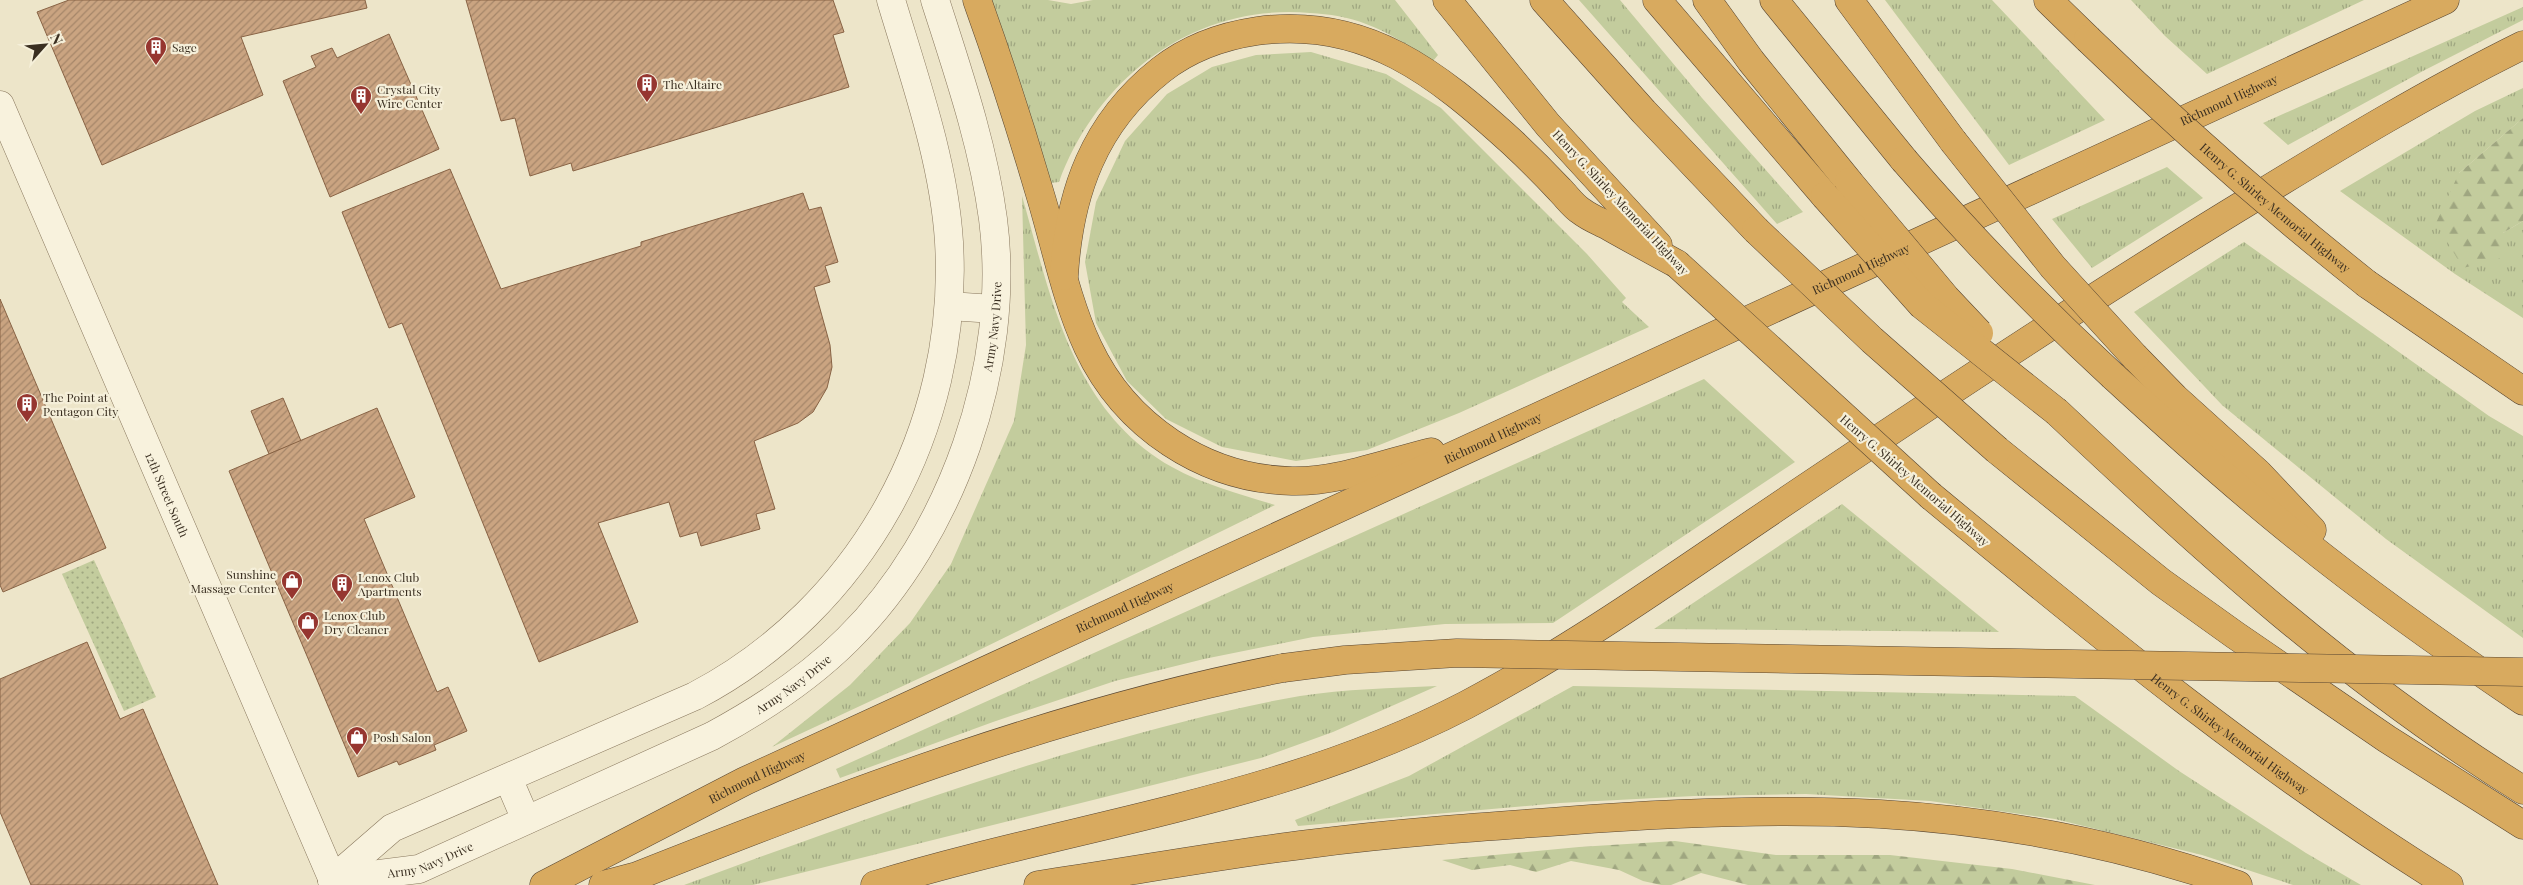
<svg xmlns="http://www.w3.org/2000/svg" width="2523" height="885" font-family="'Playfair Display',serif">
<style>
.grass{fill:url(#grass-tufts)}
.forest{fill:url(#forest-firs)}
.park{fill:url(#park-dots)}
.building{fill:url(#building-hatch);stroke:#886345}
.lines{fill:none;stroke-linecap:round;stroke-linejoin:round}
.tertiary-casing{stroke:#89785e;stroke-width:29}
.motorway-casing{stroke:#584632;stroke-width:29}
.tertiary{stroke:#f8f2dd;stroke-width:28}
.motorway{stroke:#d8aa5f;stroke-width:28}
.motorway-bridge-casing{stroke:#584632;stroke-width:29;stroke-linecap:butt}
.motorway-bridge{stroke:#d8aa5f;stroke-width:28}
.labels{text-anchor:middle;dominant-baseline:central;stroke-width:4.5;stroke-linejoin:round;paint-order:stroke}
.poi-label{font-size:12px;fill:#3a2f21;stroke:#f5efd9;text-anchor:start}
.street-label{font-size:12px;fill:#3a2f21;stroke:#f5efd9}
</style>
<defs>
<pattern id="grass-tufts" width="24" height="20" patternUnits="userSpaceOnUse" patternTransform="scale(1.25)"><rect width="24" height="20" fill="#c3cc9d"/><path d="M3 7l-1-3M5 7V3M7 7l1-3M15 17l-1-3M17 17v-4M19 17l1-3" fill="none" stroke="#9fa680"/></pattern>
<pattern id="forest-firs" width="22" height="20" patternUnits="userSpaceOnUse" patternTransform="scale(1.25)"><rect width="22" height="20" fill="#c3cc9d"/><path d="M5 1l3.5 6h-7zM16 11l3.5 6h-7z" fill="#9fa680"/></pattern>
<pattern id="park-dots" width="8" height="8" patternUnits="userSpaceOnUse" patternTransform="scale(1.25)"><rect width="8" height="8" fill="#c3cc9d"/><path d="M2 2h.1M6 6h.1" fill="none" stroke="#9fa680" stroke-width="1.8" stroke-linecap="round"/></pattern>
<pattern id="building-hatch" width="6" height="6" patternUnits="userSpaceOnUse" patternTransform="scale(1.25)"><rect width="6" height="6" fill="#caa481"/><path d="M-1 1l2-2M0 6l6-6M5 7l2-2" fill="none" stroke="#a58669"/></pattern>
</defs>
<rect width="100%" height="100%" fill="#ede5c9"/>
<g class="grass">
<path d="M 990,0 L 1048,0 L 1071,4 L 1093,0 L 1395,0 L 1438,55 L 1433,61 C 1411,47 1390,33 1366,24 C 1349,17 1329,14 1310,13 C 1195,3 1098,76 1059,182 L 1050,183 Z"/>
<polygon points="1579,0 1620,0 1702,98 1803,212 1777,224"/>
<polygon points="1885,0 1992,0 2105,120 2009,165"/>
<polygon points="2131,0 2364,0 2207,74 2165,36"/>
<polygon points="2523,7 2523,20 2423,71 2288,145 2263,123"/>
<polygon points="1311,52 1386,74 1441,108 1587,254 1626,298 1622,302 1649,327 1459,413 1367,450 1296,461 1222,447 1166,419 1127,381 1096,323 1085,262 1096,202 1125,141 1167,94 1212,67 1256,55"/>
<polygon points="2523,88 2523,118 2459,173 2503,233 2523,221 2523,318 2455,274 2340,191 2475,111"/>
<polygon points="2167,167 2203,198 2092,268 2052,219"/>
<path d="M 1022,196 C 1051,297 1072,411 1172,467 C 1204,485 1240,494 1275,505 L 963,658 L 772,747 L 850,685 L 910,623 L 951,564 L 1014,421 L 1026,345 Z"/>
<polygon points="2244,242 2489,416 2523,436 2523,638 2386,539 2222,405 2134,312"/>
<polygon points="1704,379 1795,462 1553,623 1445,624 1313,637 1204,659 1115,681 993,722 840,778 836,769"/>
<polygon points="1842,504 1999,632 1654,629"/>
<path d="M 1437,686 L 1333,732 L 1261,758 L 753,885 L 684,885 C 819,835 955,786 1093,746 C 1162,727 1230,708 1300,696 C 1345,689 1392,688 1437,686 Z"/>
<polygon points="1573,686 2075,696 2179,771 2306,853 2361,885 2293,885 2202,855 2055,819 1930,801 1806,794 1694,796 1560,803 1298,826 1295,820 1409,776"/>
</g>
<g class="forest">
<polygon points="2523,118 2523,221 2503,233 2501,258 2463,268 2436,223 2459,173"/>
<polygon points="1675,841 1776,855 1890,855 2012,869 2095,885 1748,885 1701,873 1671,885 1661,885 1643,881 1619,870 1571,861 1536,872 1510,865 1472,870 1442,860 1579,847"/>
</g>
<polygon class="park" points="94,560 156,697 124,711 62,574"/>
<g class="building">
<polygon points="69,0 365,0 367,8 241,37 263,95 102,165 37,12"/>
<polygon points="466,0 833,0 844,32 833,35 849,87 573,171 571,163 530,176 515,118 501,121"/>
<polygon points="389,34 439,149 330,197 283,81 316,67 311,56 332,48 337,58"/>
<polygon points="450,169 501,289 641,246 641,242 803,193 809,210 821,207 838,262 825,266 830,282 814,287 830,345 832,367 827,388 813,412 798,423 754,441 775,509 756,514 760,529 701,546 697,532 680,537 669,502 598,523 638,622 539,662 402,323 389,328 342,212"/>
<polygon points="0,299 106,548 3,592 0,585"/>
<polygon points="283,398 301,441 269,454 251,411"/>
<polygon points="377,408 415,497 364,519 437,692 448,687 467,731 434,745 436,750 399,765 397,761 358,777 229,471"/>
<polygon points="87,642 120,719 143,709 218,885 31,885 0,812 0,679"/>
</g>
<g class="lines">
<g class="tertiary-casing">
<g id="tertiary">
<path id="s1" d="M 0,105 L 335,885"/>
<polyline points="949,306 994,309"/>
<polyline points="508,778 526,820"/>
<path id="s2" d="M 332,880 L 419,869 L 712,736 C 762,709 808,679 848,639 C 952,536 1012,365 993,219 C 983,144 958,72 935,0"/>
<path d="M 332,880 L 392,828 L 695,696 C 861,609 960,429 949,242 C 944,161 914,77 891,0"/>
</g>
</g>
<g class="motorway-casing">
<g id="motorway">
<path d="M 977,0 C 1000,64 1021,129 1040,194 C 1055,243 1066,300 1088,347 C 1125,426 1204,479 1292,481 C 1338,482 1386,463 1431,452"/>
<polyline points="1447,0 1548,125 1658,245"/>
<polyline points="1544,0 1644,112 1756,230"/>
<polyline points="1657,0 1825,196"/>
<polyline points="1707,0 1751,61 1849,182"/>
<polyline points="1774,0 1904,160"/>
<polyline points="1849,0 1953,141"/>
<polyline points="2048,0 2088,39"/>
<path d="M 1064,276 C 1069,193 1094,123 1161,70 C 1189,48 1223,36 1257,31 C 1366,16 1437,74 1513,143 C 1529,158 1545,174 1560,190 C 1567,197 1573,206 1581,211 C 1590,218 1601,222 1610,227 C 1633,240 1655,252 1677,264"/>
<polyline points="2367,284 2523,391"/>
<polyline points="2135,357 2175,398 2258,473 2312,530"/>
<path d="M 2113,376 C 2174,432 2235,487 2299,538 C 2371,596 2446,649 2523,701"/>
<path d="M 2057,412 C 2202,549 2353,685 2523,790"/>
<polyline points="1997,450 2161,582 2235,635 2387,739 2523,825"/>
<path id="s3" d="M 1931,496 C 2098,634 2265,771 2449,885"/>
<path id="s4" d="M 544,885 L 745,781 L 2445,0"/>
<path d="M 603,885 L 637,876 C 848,793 1060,711 1283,668"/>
<path d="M 875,885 C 1072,825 1281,801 1466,705 C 1582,644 1689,566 1798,493 C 1948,392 2099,292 2254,198 C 2342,144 2430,91 2523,45"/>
<path d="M 1038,885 C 1128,872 1218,855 1309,844 C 1393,833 1478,827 1564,821 C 1668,813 1775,808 1880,814 C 2001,821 2123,845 2238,885"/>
</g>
</g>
<use href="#tertiary" class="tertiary"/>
<use href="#motorway" class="motorway"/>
<g class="motorway-bridge-casing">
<g id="motorway-bridge">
<path id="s5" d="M 2088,39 C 2177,125 2270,207 2367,284"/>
<polyline points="1953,141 2053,267 2135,357"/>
<path d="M 1904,160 C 1969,236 2039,308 2113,376"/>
<polyline points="1849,182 1946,298 1979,333"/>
<polyline points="1825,196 1922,305 2057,412"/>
<polyline points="1756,230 1872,340 1997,450"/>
<polyline points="1677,264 1931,496"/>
<polyline points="1283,668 1345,660 1457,653 2523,672"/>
</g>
</g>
<use href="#motorway-bridge" class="motorway-bridge"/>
</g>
<defs>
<g id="building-pin" transform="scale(1.125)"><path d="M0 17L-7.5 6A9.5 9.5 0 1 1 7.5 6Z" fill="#963630" stroke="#f5efd9"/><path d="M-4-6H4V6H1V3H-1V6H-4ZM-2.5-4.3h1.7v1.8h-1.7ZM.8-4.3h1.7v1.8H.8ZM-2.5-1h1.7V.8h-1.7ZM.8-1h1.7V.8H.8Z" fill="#fff"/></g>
<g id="shop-pin" transform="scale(1.125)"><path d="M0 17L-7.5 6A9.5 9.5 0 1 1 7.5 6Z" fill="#963630" stroke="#f5efd9"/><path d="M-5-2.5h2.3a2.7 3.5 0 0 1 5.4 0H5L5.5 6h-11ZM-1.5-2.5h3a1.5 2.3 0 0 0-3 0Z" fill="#fff"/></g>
</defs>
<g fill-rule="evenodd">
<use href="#building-pin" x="156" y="47"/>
<use href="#building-pin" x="647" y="84"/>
<use href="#building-pin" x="361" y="96"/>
<use href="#building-pin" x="27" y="404"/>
<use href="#shop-pin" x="292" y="581"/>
<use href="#building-pin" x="342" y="584"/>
<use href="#shop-pin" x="308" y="622"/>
<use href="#shop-pin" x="357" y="737"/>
</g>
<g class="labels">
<g class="poi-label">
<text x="172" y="47">Sage</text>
<text x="663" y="84">The Altaire</text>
<text x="377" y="89">Crystal City<tspan x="377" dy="14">Wire Center</tspan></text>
<text x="43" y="397">The Point at<tspan x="43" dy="14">Pentagon City</tspan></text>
<text x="276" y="574" text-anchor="end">Sunshine<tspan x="276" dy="14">Massage Center</tspan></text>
<text x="358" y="577">Lenox Club<tspan x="358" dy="14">Apartments</tspan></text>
<text x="324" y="615">Lenox Club<tspan x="324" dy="14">Dry Cleaner</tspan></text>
<text x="373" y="737">Posh Salon</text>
</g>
<g class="street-label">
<text stroke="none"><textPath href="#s4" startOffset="1859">Richmond Highway</textPath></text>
<text transform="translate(1621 202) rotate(47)">Henry G. Shirley Memorial Highway</text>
<text stroke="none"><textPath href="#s5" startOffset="252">Henry G. Shirley Memorial Highway</textPath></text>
<text stroke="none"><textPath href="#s4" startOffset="1454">Richmond Highway</textPath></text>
<text stroke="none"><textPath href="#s2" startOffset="928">Army Navy Drive</textPath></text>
<text stroke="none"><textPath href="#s4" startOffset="1049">Richmond Highway</textPath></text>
<text transform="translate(1915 480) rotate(41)">Henry G. Shirley Memorial Highway</text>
<text stroke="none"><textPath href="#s1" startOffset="424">12th Street South</textPath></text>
<text stroke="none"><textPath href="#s4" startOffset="644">Richmond Highway</textPath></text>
<text stroke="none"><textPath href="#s2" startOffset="506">Army Navy Drive</textPath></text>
<text stroke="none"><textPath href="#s3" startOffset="382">Henry G. Shirley Memorial Highway</textPath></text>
<text stroke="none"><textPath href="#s4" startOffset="239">Richmond Highway</textPath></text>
<text stroke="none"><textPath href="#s2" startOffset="101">Army Navy Drive</textPath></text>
</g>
</g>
<g transform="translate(45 45) rotate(63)" stroke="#f5efd9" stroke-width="4" paint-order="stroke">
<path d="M0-4L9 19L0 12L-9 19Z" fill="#3a2f21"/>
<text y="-8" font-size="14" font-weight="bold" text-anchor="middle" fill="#3a2f21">N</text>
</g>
</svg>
